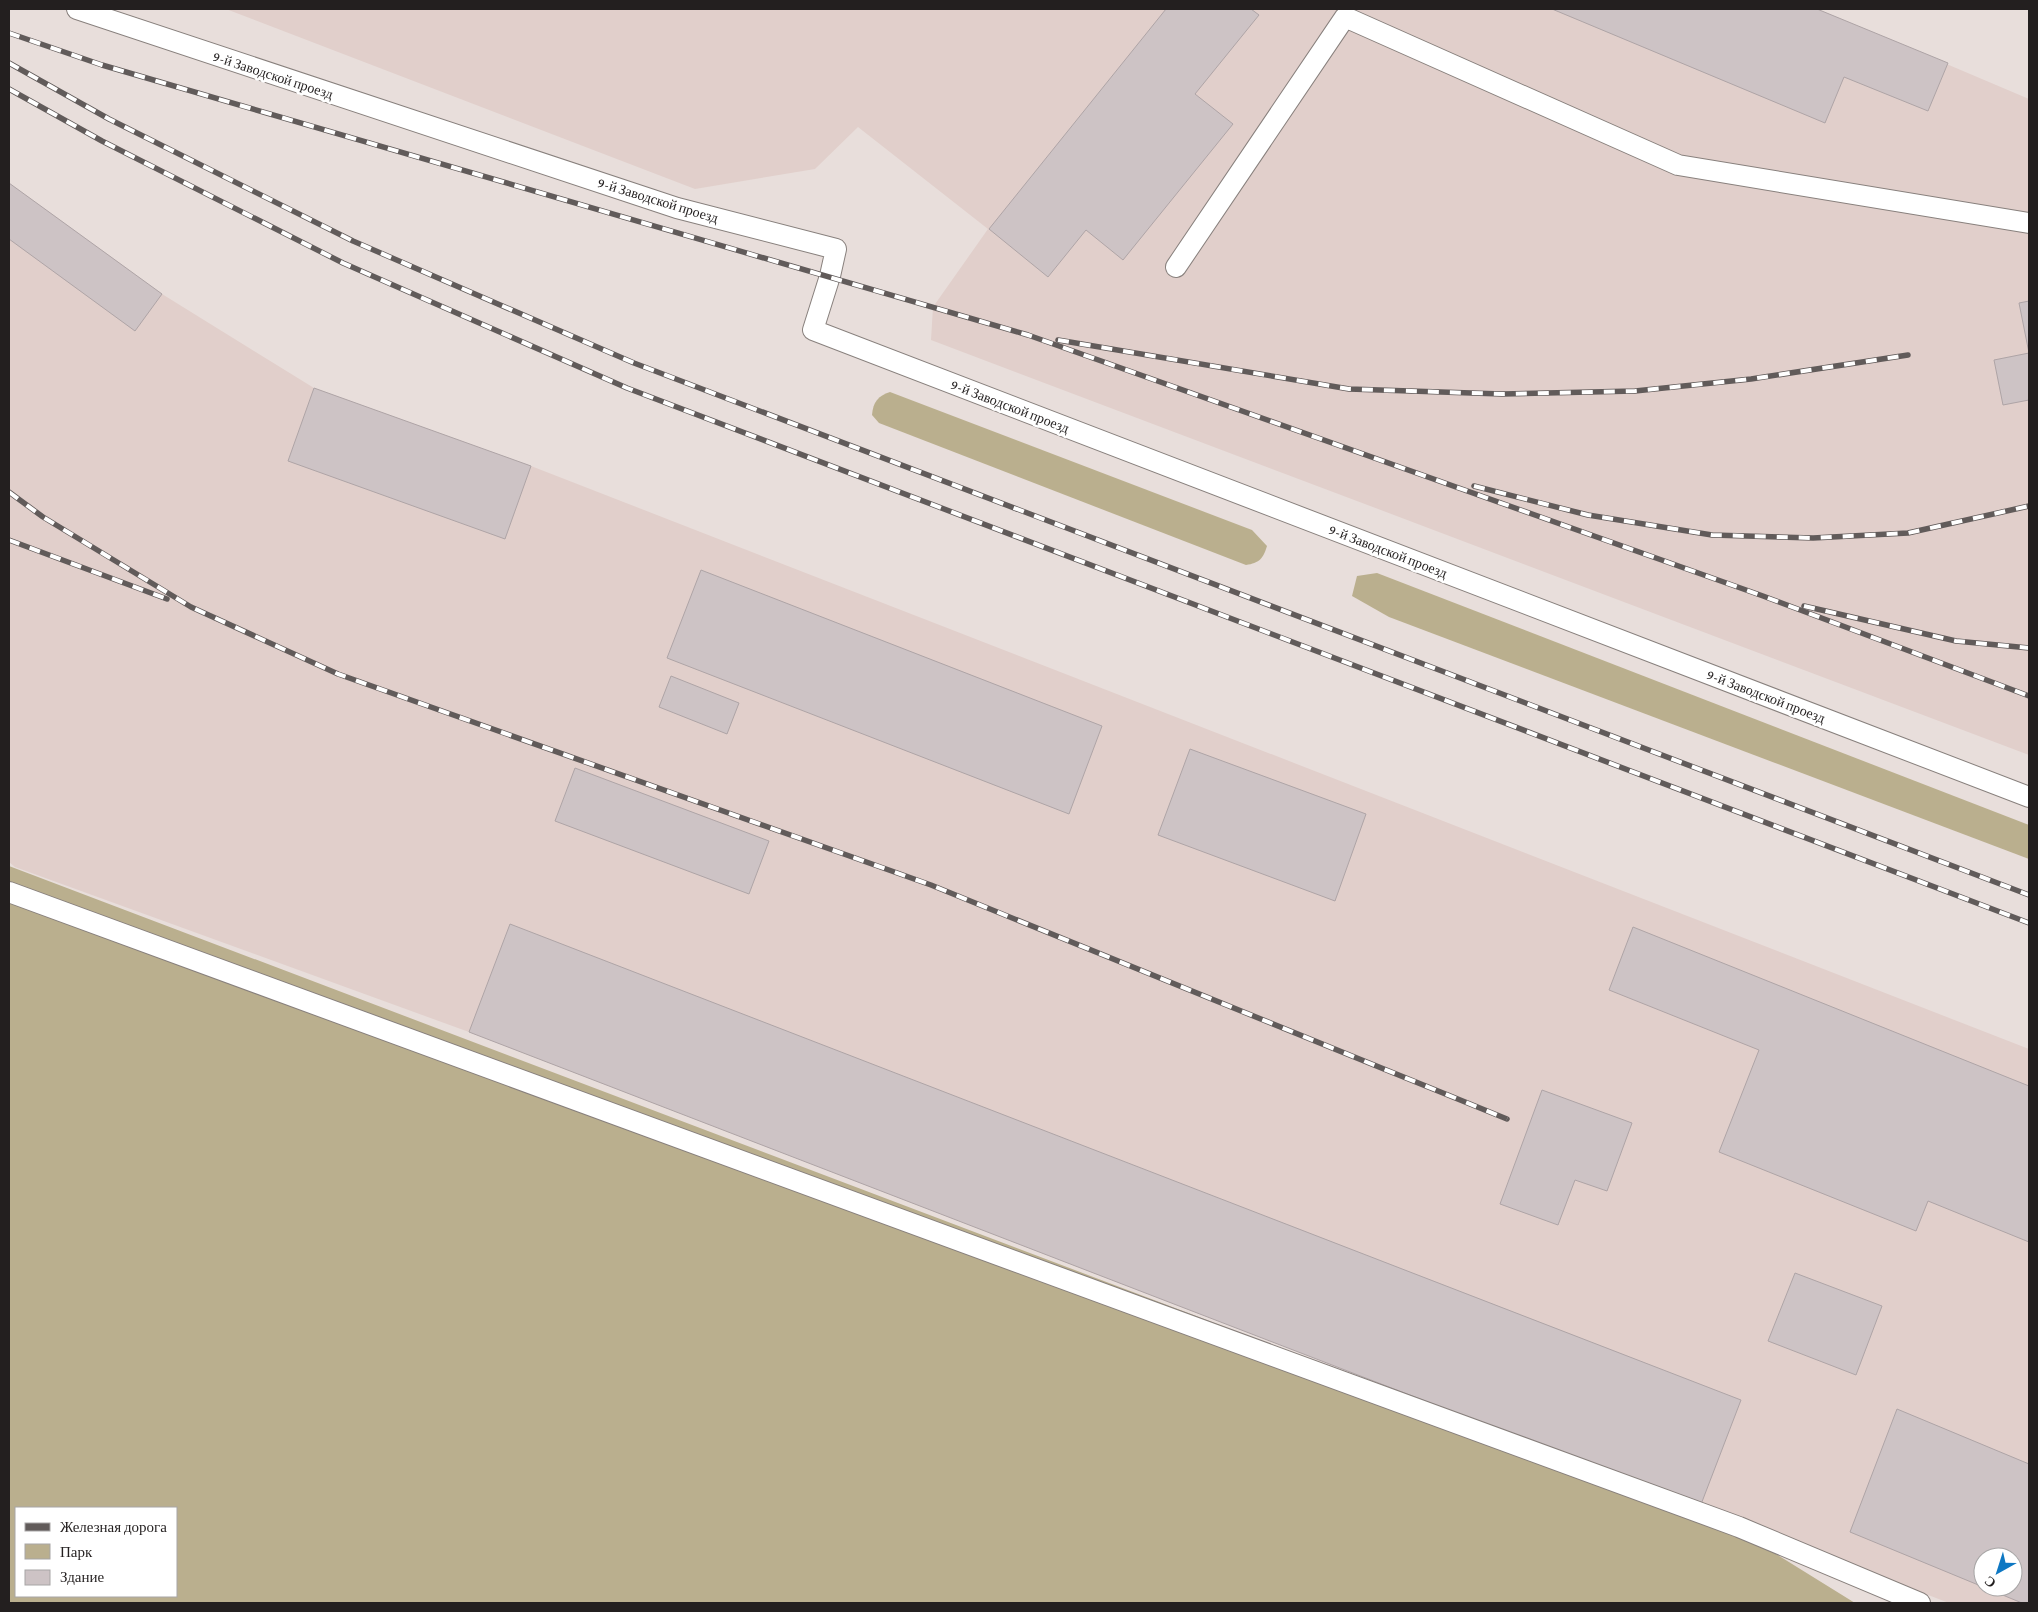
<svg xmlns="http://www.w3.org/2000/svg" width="2038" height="1612" font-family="'Crimson Pro',serif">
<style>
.built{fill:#e1cfcb;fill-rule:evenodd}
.green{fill:#baaf8e;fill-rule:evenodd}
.building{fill:#cdc3c5;stroke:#aea4a6;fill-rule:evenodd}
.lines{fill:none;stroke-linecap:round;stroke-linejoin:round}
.lane-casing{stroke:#88807d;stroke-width:22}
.lane{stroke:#fff;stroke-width:20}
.rail-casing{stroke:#615b5a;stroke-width:5.5}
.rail{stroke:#fff;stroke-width:4;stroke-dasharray:11;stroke-linecap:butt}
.labels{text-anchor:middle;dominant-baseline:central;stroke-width:5;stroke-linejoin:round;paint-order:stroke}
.street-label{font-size:14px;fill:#231f1f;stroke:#fff}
</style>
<rect width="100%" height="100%" fill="#e8dedb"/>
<g class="built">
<polygon points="226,9 1817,9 2029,99 2029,755 931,340 933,307 988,229 858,127 815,169 695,189"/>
<path d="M 9,183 L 162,294 L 314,388 L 531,466 L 2029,1049 L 2029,1603 L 1949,1603 L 469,1032 L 15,867 L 9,862 ZM 1983,1557 L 2013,1557 L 2013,1587 L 1983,1587 Z"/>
</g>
<g class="green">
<path d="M 890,392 L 1252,530 L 1267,546 C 1263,559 1259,563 1246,565 L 879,423 L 872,415 C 873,402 878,396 890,392 Z"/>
<polygon points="1377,573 2029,825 2029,859 1389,617 1352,596 1357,576"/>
<path d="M 9,866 L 1700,1507 L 1855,1603 L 9,1603 ZM 16,1508 L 176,1508 L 176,1596 L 16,1596 Z"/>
</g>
<g class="building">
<polygon points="1166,9 1251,9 1259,15 1195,94 1233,124 1123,260 1086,230 1048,277 989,229"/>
<polygon points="1552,9 1817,9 1948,63 1928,111 1844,77 1825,123"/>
<polygon points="9,183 162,294 135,331 9,239"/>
<polygon points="2029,301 2029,400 2003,405 1994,360 2029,353 2019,303"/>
<polygon points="314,388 531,466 505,539 288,461"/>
<polygon points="701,570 1102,726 1069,814 667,658"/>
<polygon points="671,676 739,703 727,734 659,707"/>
<polygon points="1190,749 1366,814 1335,901 1158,835"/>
<polygon points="575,768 769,841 749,894 555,821"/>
<polygon points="510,924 1741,1400 1700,1507 469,1032"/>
<polygon points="1633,927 2029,1086 2029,1242 1928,1201 1916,1231 1719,1152 1759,1050 1609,990"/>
<polygon points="1542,1090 1632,1123 1607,1191 1575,1180 1558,1225 1500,1204"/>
<polygon points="1795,1273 1882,1306 1856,1375 1768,1341"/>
<path d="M 1897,1409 L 2029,1464 L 2029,1603 L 2022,1603 L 1850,1532 ZM 1983,1557 L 2013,1557 L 2013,1587 L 1983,1587 Z"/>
</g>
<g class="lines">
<g class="lane-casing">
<g id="lane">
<polyline points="77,9 677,208 836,249 830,276 813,330 2029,797"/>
<polyline points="1176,267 1345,17 1678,165 2029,223"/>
<polyline points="9,892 1739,1527 1920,1603"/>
</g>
</g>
<use href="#lane" class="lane"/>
<g class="rail-casing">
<g id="rail">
<polyline points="9,33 102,65 1028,335 1763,596 2029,696"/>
<polyline points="9,63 109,119 353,241 634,363 2029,895"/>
<polyline points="9,89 102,141 343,263 627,388 2029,923"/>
<polyline points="1058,340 1349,389 1502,394 1635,391 1751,379 1908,355"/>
<polyline points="1474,486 1588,515 1712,535 1813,538 1908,533 2029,506"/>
<polyline points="9,492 43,517 191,607 338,674 931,885 1507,1119"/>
<polyline points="9,540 167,599"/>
<polyline points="1804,606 1956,641 2029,648"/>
</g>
</g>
<use href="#rail" class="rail"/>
</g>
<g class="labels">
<g class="street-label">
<text transform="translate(273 75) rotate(18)">9-й Заводской проезд</text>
<text transform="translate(658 200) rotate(17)">9-й Заводской проезд</text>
<text transform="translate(1010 406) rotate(21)">9-й Заводской проезд</text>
<text transform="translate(1388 551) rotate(21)">9-й Заводской проезд</text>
<text transform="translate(1766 696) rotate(21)">9-й Заводской проезд</text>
</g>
</g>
<rect width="2038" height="1612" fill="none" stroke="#231f1f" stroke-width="20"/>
<rect x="15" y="1507" width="162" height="90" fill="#ffffff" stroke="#a7a5a5"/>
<rect x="25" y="1523" width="25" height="8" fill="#615b5a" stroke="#a7a5a5"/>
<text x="60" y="1532" font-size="15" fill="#231f1f">Железная дорога</text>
<rect x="25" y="1544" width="25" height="15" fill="#baaf8e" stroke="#a7a5a5"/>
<text x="60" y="1557" font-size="15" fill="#231f1f">Парк</text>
<rect x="25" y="1570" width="25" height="15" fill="#cdc3c5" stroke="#a7a5a5"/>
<text x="60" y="1582" font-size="15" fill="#231f1f">Здание</text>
<g transform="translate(1998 1572) rotate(219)"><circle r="24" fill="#ffffff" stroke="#a7a5a5"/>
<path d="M0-4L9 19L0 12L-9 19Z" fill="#0e78c3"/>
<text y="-8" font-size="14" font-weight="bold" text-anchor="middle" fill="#231f1f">С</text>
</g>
</svg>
